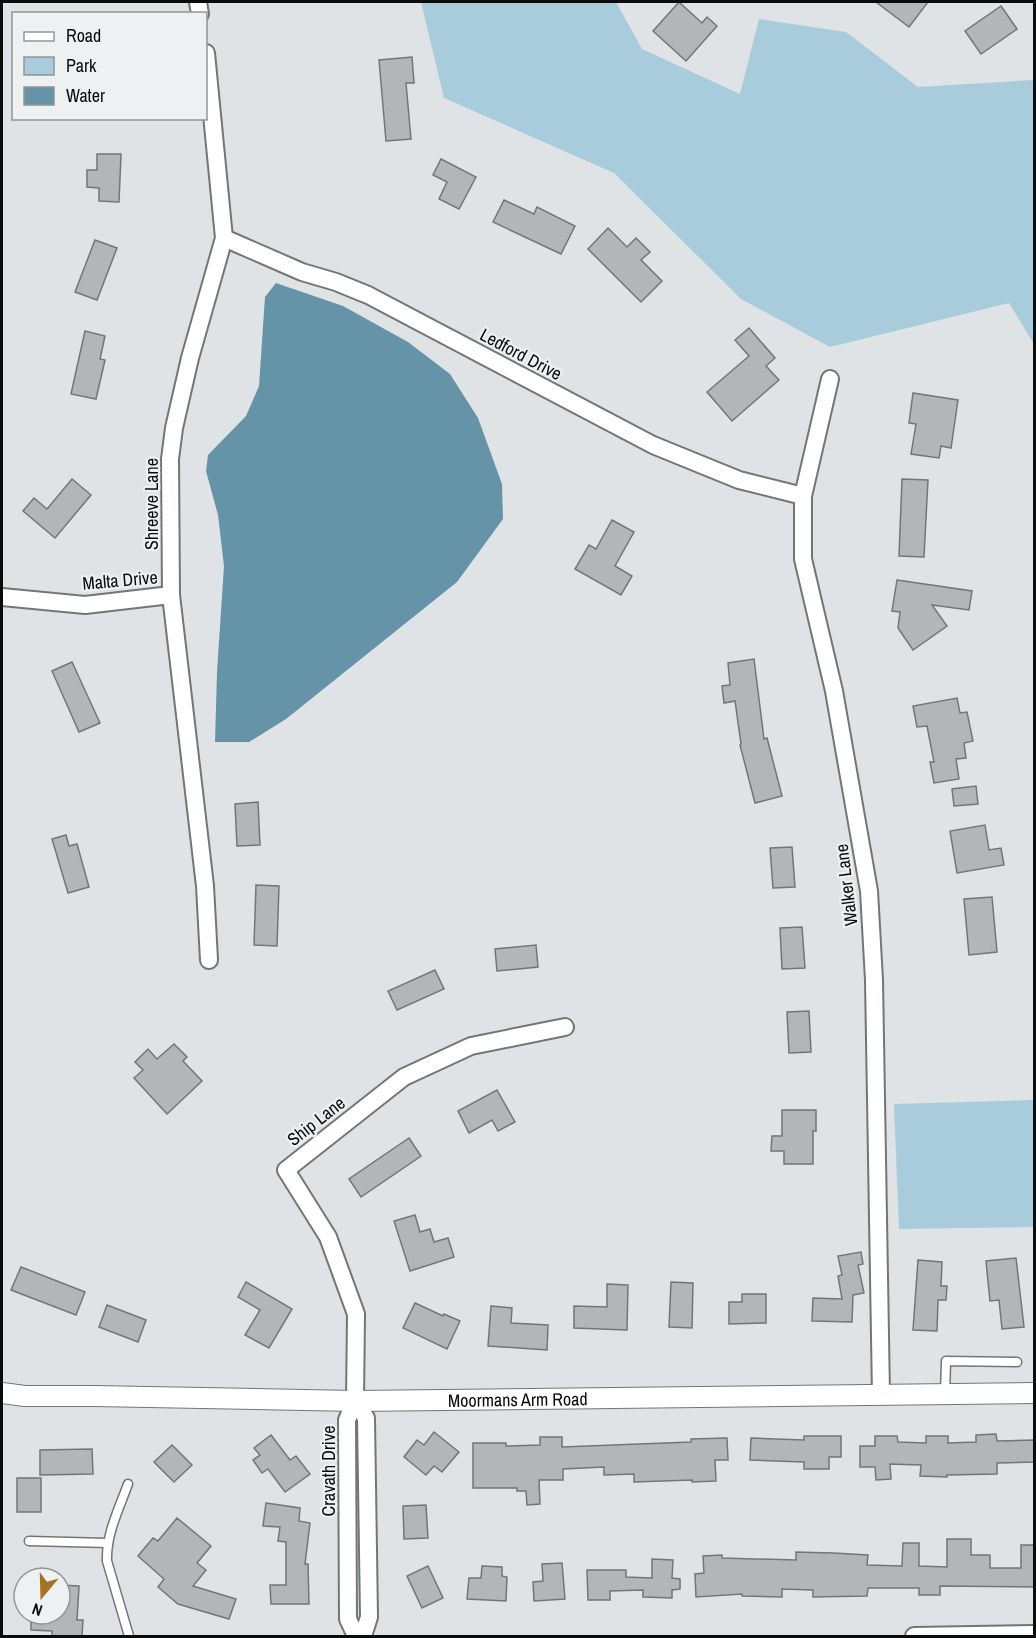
<svg xmlns="http://www.w3.org/2000/svg" width="1036" height="1638" font-family="'Archivo Narrow',sans-serif">
<style>
.green{fill:#a8ccdb}
.water{fill:#6594a8}
.building{fill:#b3b6b8;stroke:#737678;stroke-width:1.5}
.lines{fill:none;stroke-linecap:round;stroke-linejoin:round}
.service-casing{stroke:#737678;stroke-width:11}
.minor-casing{stroke:#737678;stroke-width:20}
.tertiary-casing{stroke:#737678;stroke-width:22}
.service{stroke:#fff;stroke-width:8}
.minor{stroke:#fff;stroke-width:16}
.tertiary{stroke:#fff;stroke-width:20}
.labels{text-anchor:middle;dominant-baseline:central;stroke-width:4.5;stroke-linejoin:round;paint-order:stroke}
.street-label{font-size:18px;fill:#0a0c0c;stroke:#edf1f2}
</style>
<rect width="100%" height="100%" fill="#dfe3e5"/>
<g class="green">
<polygon points="421,2 616,2 642,49 740,94 759,19 846,32 918,87 1034,80 1034,344 1009,303 830,347 741,299 614,173 444,98"/>
<polygon points="1034,1100 1034,1227 899,1229 894,1104"/>
</g>
<polygon class="water" points="276,283 343,306 408,342 450,374 478,418 502,484 503,519 457,582 286,719 249,742 215,742 217,672 224,566 218,515 206,471 208,455 246,416 259,386 265,297"/>
<g class="building">
<polygon points="679,2 702,23 707,17 717,26 686,61 653,31"/>
<polygon points="876,2 928,2 909,27"/>
<polygon points="1001,6 1017,29 981,54 965,31"/>
<polygon points="412,57 414,83 406,83 411,139 386,141 379,60"/>
<polygon points="97,154 121,154 119,202 99,201 99,188 87,187 87,170 97,170"/>
<polygon points="441,159 476,177 459,209 439,199 447,182 433,175"/>
<polygon points="504,200 534,214 537,207 575,226 561,254 493,222"/>
<polygon points="608,228 627,247 636,238 650,252 641,260 662,281 641,302 588,249"/>
<polygon points="95,240 117,248 97,300 75,292"/>
<polygon points="749,328 775,358 766,366 779,380 732,421 707,392 749,356 735,340"/>
<polygon points="85,331 105,336 100,359 105,360 96,399 71,394"/>
<polygon points="913,393 958,400 951,448 941,446 939,458 911,454 916,424 909,423"/>
<polygon points="72,479 91,495 55,538 23,511 34,498 47,509"/>
<polygon points="902,479 928,480 924,557 899,556"/>
<polygon points="612,520 634,532 615,566 632,576 621,595 575,569 589,545 596,549"/>
<polygon points="897,580 972,591 969,610 932,605 947,626 913,650 898,628 900,612 892,611"/>
<polygon points="754,659 764,739 767,738 782,796 755,803 740,745 741,744 735,701 724,703 722,686 730,685 728,663"/>
<polygon points="72,662 100,723 79,732 52,671"/>
<polygon points="957,698 960,713 967,712 973,741 964,743 966,758 956,759 959,779 934,783 930,762 934,762 927,726 917,727 913,706"/>
<polygon points="976,786 978,804 954,806 952,789"/>
<polygon points="258,802 260,845 237,846 235,804"/>
<polygon points="985,825 989,850 1001,848 1004,865 957,873 950,831"/>
<polygon points="66,835 69,846 77,844 89,887 68,893 52,839"/>
<polygon points="792,847 795,887 773,888 770,848"/>
<polygon points="256,885 279,886 277,946 254,945"/>
<polygon points="992,897 997,952 969,955 964,899"/>
<polygon points="802,927 805,968 782,969 780,928"/>
<polygon points="536,945 538,967 497,971 495,949"/>
<polygon points="435,970 444,989 397,1010 388,991"/>
<polygon points="809,1011 811,1052 789,1053 787,1012"/>
<polygon points="174,1044 187,1057 183,1061 202,1081 167,1114 134,1078 143,1070 135,1062 148,1049 157,1059"/>
<polygon points="497,1090 515,1122 498,1131 492,1120 469,1133 458,1111"/>
<polygon points="782,1110 816,1110 816,1131 813,1131 813,1164 784,1164 784,1151 771,1151 772,1136 782,1136"/>
<polygon points="409,1138 421,1156 361,1197 349,1179"/>
<polygon points="415,1215 420,1232 430,1229 434,1242 448,1238 454,1257 410,1271 394,1221"/>
<polygon points="861,1252 863,1264 858,1265 864,1293 853,1295 852,1322 812,1321 813,1298 842,1299 838,1276 842,1275 838,1256"/>
<polygon points="1016,1258 1024,1327 1002,1329 999,1300 990,1301 986,1261"/>
<polygon points="918,1260 942,1262 941,1286 947,1286 946,1300 938,1300 937,1331 913,1330"/>
<polygon points="21,1267 85,1292 76,1315 11,1290"/>
<polygon points="246,1282 292,1309 269,1348 245,1335 260,1310 238,1297"/>
<polygon points="671,1282 693,1283 692,1328 669,1327"/>
<polygon points="607,1284 628,1285 627,1330 574,1328 574,1306 607,1307"/>
<polygon points="742,1294 766,1294 766,1323 729,1324 729,1302 742,1302"/>
<polygon points="415,1303 443,1316 444,1314 460,1321 447,1349 403,1328"/>
<polygon points="107,1305 146,1320 138,1342 99,1327"/>
<polygon points="491,1306 512,1308 511,1323 548,1325 547,1350 488,1346"/>
<polygon points="434,1432 459,1452 442,1472 434,1466 426,1475 404,1457 417,1440 424,1445"/>
<polygon points="996,1434 997,1441 1035,1440 1035,1462 997,1463 997,1474 947,1475 947,1477 920,1476 921,1465 890,1464 891,1479 876,1480 875,1467 860,1467 860,1446 875,1446 875,1436 897,1436 898,1442 926,1443 926,1436 948,1436 948,1443 976,1442 976,1435"/>
<polygon points="271,1435 290,1460 296,1456 310,1474 285,1492 268,1469 262,1473 253,1460 260,1455 254,1448"/>
<polygon points="804,1436 841,1436 841,1457 829,1457 829,1469 804,1469 804,1462 750,1460 751,1438 804,1440"/>
<polygon points="540,1437 562,1437 562,1447 691,1442 691,1439 727,1438 728,1460 715,1460 716,1481 692,1482 692,1480 634,1482 634,1474 604,1475 604,1467 563,1469 563,1480 539,1480 540,1504 527,1505 526,1491 517,1491 517,1488 473,1488 473,1443 506,1443 506,1446 540,1445"/>
<polygon points="172,1445 192,1465 174,1482 154,1462"/>
<polygon points="92,1449 93,1474 40,1475 40,1450"/>
<rect x="17" y="1478" width="24" height="34"/>
<polygon points="266,1503 300,1508 299,1521 310,1523 305,1564 308,1564 309,1604 271,1604 270,1585 286,1585 286,1542 278,1541 280,1527 263,1526"/>
<polygon points="426,1505 428,1538 404,1539 403,1506"/>
<polygon points="177,1518 211,1546 197,1563 206,1570 193,1586 236,1599 229,1619 178,1604 158,1587 164,1579 138,1556 153,1538 158,1541"/>
<polygon points="947,1539 971,1539 971,1555 990,1555 990,1568 1021,1568 1021,1545 1035,1545 1035,1587 940,1586 940,1595 919,1595 919,1588 868,1588 867,1596 813,1597 813,1590 782,1589 782,1597 742,1596 742,1594 696,1597 695,1574 704,1573 703,1556 722,1555 722,1558 796,1560 796,1552 833,1553 868,1555 867,1565 902,1566 903,1543 919,1543 919,1566 947,1567"/>
<polygon points="652,1559 673,1560 672,1578 680,1579 680,1589 672,1590 672,1598 643,1597 643,1590 610,1591 610,1600 588,1600 587,1570 626,1570 626,1577 652,1578"/>
<polygon points="562,1563 565,1599 534,1601 533,1582 543,1581 542,1564"/>
<polygon points="428,1566 443,1598 422,1608 407,1576"/>
<polygon points="482,1566 502,1567 502,1576 507,1577 506,1601 467,1599 469,1578 481,1578"/>
<polygon points="60,1585 79,1586 77,1620 83,1620 82,1636 52,1636 52,1631 31,1630 31,1614 60,1614"/>
</g>
<g class="lines">
<g class="service-casing">
<g id="service">
<polyline points="945,1394 946,1361 1017,1362"/>
<path d="M 128,1484 C 119,1509 106,1534 107,1561 L 129,1636"/>
<polyline points="29,1541 108,1543"/>
</g>
</g>
<g class="minor-casing">
<g id="minor">
<polyline points="198,2 200,14"/>
<polyline points="206,53 224,238 190,358 174,428 170,459 171,595 205,886 209,960"/>
<polyline points="224,238 302,272 336,282 368,295 653,445 739,480 803,496"/>
<polyline points="830,379 803,496 803,559 834,691 869,891 874,980 881,1395"/>
<polyline points="2,597 85,605 171,595"/>
<polyline points="355,1401 366,1418 369,1617 363,1636"/>
<polyline points="356,1636 348,1619 347,1420 355,1401 356,1314 328,1237 286,1170 404,1077 471,1046 565,1027"/>
<polyline points="914,1636 1034,1634"/>
</g>
</g>
<g class="tertiary-casing">
<g id="tertiary">
<path id="s1" d="M 2,1393 L 25,1396 L 94,1396 L 355,1401 L 1034,1393"/>
</g>
</g>
<use href="#service" class="service"/>
<use href="#minor" class="minor"/>
<use href="#tertiary" class="tertiary"/>
</g>
<g class="labels">
<g class="street-label">
<text transform="translate(521 354) rotate(28)">Ledford Drive</text>
<text transform="translate(151 504) rotate(-90)">Shreeve Lane</text>
<text transform="translate(120 580) rotate(-5)">Malta Drive</text>
<text transform="translate(846 885) rotate(-97)">Walker Lane</text>
<text transform="translate(316 1121) rotate(-38)">Ship Lane</text>
<text stroke="none"><textPath href="#s1" startOffset="516">Moormans Arm Road</textPath></text>
<text transform="translate(328 1471) rotate(-90)">Cravath Drive</text>
</g>
</g>
<rect width="1036" height="1638" fill="none" stroke="#0a0c0c" stroke-width="6"/>
<rect x="12" y="12" width="195" height="108" fill="#edf1f2" stroke="#929596" stroke-width="1.5"/>
<rect x="24" y="32" width="30" height="9" fill="#ffffff" stroke="#929596" stroke-width="1.5"/>
<text x="66" y="42" font-size="18" fill="#0a0c0c">Road</text>
<rect x="24" y="57" width="30" height="18" fill="#a8ccdb" stroke="#929596" stroke-width="1.5"/>
<text x="66" y="72" font-size="18" fill="#0a0c0c">Park</text>
<rect x="24" y="87" width="30" height="18" fill="#6594a8" stroke="#929596" stroke-width="1.5"/>
<text x="66" y="102" font-size="18" fill="#0a0c0c">Water</text>
<g transform="translate(42 1596) rotate(199)"><circle r="28" fill="#edf1f2" stroke="#929596" stroke-width="1.5"/>
<path d="M0-4.5L10 22L0 15L-10 22Z" fill="#a37427"/>
<text y="-9" font-size="16" font-weight="bold" text-anchor="middle" fill="#0a0c0c">N</text>
</g>
</svg>
